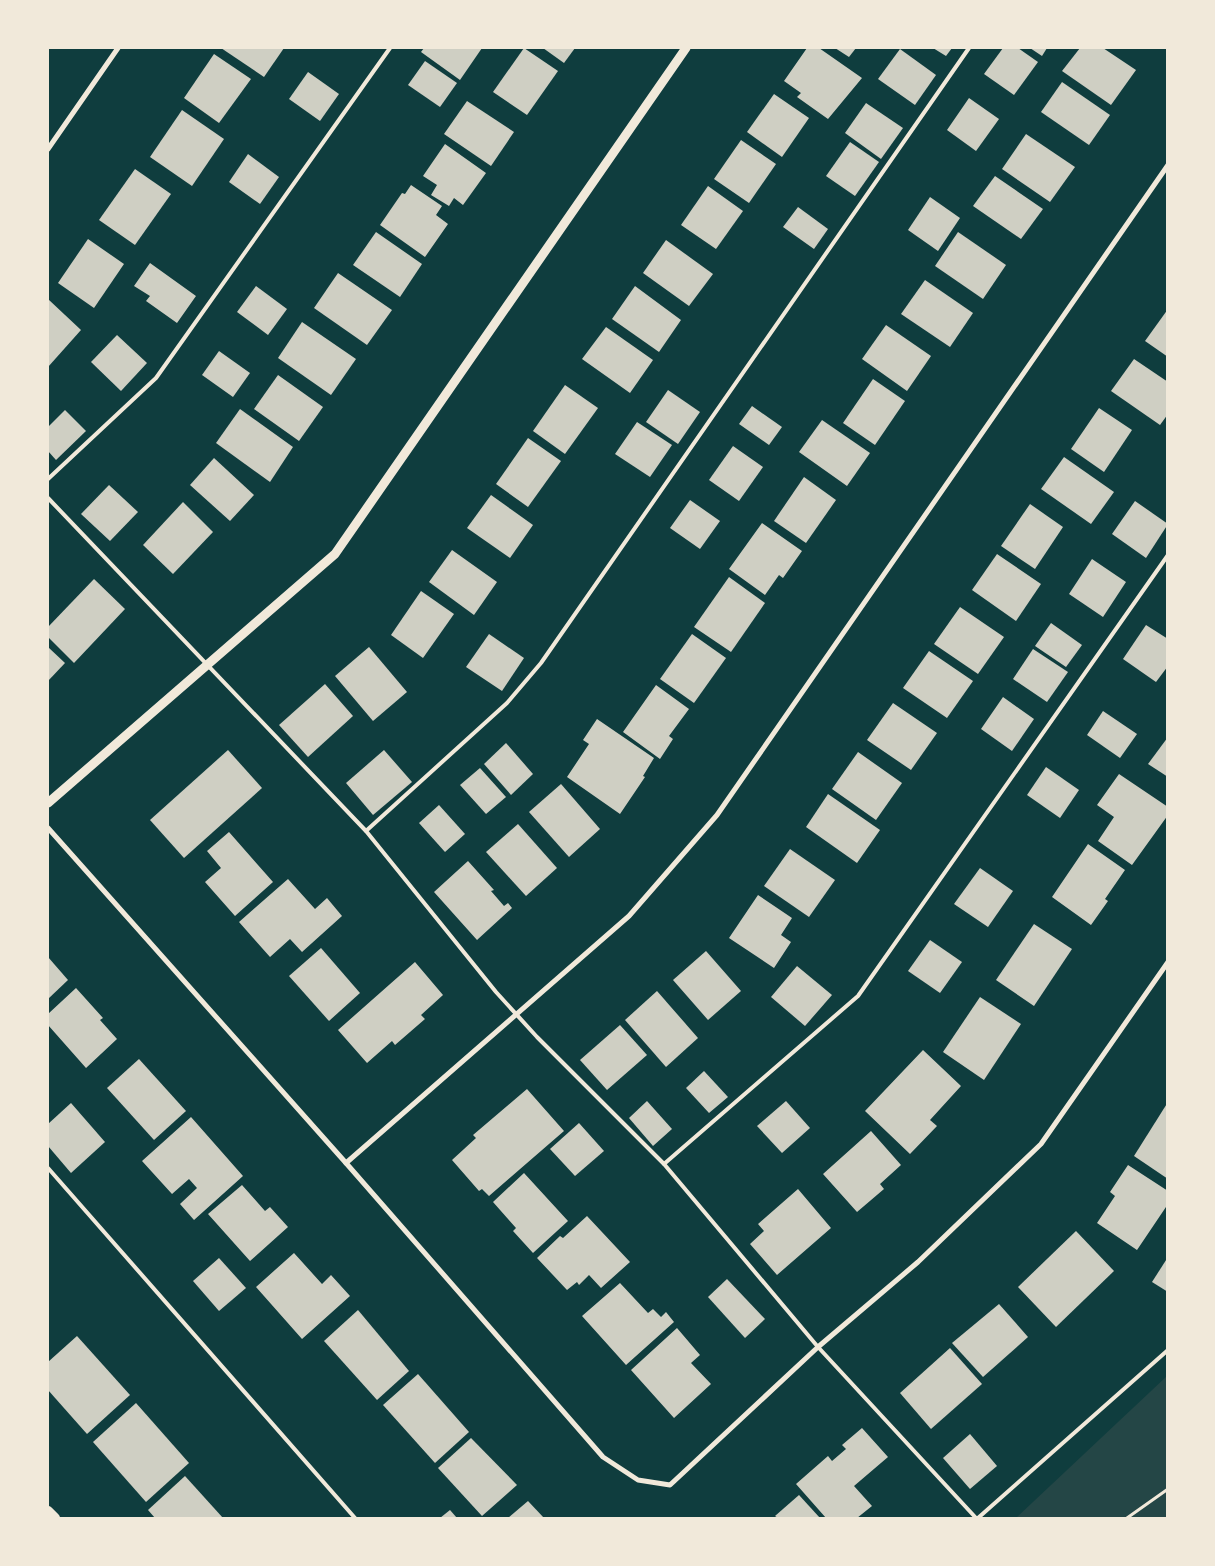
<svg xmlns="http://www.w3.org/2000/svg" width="1215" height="1566" font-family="Ubuntu,sans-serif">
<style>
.green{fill:#244646}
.building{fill:#cfcfc3}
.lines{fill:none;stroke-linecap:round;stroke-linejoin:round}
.path{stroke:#f1e9da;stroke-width:3}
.service{stroke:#f1e9da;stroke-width:4}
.minor{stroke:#f1e9da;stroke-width:5}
.tertiary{stroke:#f1e9da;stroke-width:9}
.secondary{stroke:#f1e9da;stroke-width:10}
</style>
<rect width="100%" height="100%" fill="#0f3d3e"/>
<polygon class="green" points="1167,1376 1167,1518 1016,1518"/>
<g class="building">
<polygon points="221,48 284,48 264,77"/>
<polygon points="424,48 482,48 460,80 421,52"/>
<polygon points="524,48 558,71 527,115 493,92"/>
<polygon points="543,48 575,48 564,63"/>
<polygon points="807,48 819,48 862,78 828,119 797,97 801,93 784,81"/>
<polygon points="835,48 856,48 849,57"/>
<polygon points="933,48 952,48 946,56"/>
<polygon points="1003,48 1018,48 1038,62 1014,95 984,74"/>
<polygon points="1030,48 1047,48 1042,56"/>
<polygon points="1080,48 1103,48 1136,70 1111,105 1062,71"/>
<polygon points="900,49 936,75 915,105 878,79"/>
<polygon points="214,54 251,79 219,123 184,98"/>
<polygon points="425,61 457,83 440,107 408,85"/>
<polygon points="308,72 339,94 320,121 289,99"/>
<polygon points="1062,82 1110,115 1089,145 1041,112"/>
<polygon points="774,94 809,118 782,157 747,132"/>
<polygon points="969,98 999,119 976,151 947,130"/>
<polygon points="467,101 514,132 491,166 444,134"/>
<polygon points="866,103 903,128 881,159 845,133"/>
<polygon points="182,110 224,139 192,186 150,157"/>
<polygon points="1026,134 1075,167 1050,202 1002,169"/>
<polygon points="741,140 776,164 749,203 714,179"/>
<polygon points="850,142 879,162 855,196 826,176"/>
<polygon points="445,144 486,173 463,205 454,198 449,206 431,195 437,185 423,176"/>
<polygon points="248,154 279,177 260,204 229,182"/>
<polygon points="135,169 171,194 135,245 99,220"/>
<polygon points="995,176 1043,209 1021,239 973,206"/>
<polygon points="411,185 442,206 436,215 448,224 425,257 380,225 402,193 405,194"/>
<polygon points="708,186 743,211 716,249 681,225"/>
<polygon points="930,197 960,218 938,251 908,230"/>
<polygon points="798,207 828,229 814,249 783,227"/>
<polygon points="376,232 422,264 400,297 353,265"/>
<polygon points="958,232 1006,265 983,299 935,266"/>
<polygon points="88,239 124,264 94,308 58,283"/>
<polygon points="666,240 713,274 689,306 643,273"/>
<polygon points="150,263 196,296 177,323 146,301 150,296 134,286"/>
<polygon points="338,273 392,310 367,345 314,308"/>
<polygon points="925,280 973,313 950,347 901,314"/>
<polygon points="256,286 287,309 268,335 237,312"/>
<polygon points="635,286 681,320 659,352 612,319"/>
<polygon points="48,299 81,330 48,367"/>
<polygon points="1168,309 1168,357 1145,341"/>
<polygon points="302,322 356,359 331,395 278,358"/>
<polygon points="886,325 931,356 907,391 862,359"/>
<polygon points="606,327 653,360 630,393 582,359"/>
<polygon points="117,335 147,363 121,391 91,362"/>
<polygon points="219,351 250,373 233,397 202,375"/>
<polygon points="1134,359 1168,382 1168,414 1160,425 1111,391"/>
<polygon points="278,375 323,407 299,441 254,409"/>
<polygon points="873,379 905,401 875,445 843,423"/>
<polygon points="565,385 598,408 565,454 533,431"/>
<polygon points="668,390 700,412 678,444 646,422"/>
<polygon points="752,406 782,427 769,445 739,424"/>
<polygon points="1099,408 1132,430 1104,472 1071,449"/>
<polygon points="240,409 293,447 270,482 216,443"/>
<polygon points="65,410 86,431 56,460 48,451 48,427"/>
<polygon points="822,420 870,453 847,486 799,452"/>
<polygon points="637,422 672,445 650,477 615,454"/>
<polygon points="528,438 561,461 528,507 496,484"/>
<polygon points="733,446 763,467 739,501 709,480"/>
<polygon points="1064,457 1114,492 1091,524 1041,489"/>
<polygon points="214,458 254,495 230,521 190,485"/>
<polygon points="804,477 836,500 806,543 774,521"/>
<polygon points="109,485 138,512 110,541 81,514"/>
<polygon points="491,495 533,525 510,558 467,528"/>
<polygon points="690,500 720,521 700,549 670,528"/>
<polygon points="1135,501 1168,524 1146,558 1112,534"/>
<polygon points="183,502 213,532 173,574 143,545"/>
<polygon points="1030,504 1063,527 1035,569 1001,546"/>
<polygon points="762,523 802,551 783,578 779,575 765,595 729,569"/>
<polygon points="452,550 497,582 474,615 429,582"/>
<polygon points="997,554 1041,584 1016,621 972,590"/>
<polygon points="1092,559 1126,582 1103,617 1069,594"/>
<polygon points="729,577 765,603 731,652 694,627"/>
<polygon points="94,579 125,609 74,663 48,637 48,627"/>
<polygon points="421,591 454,614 423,658 391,635"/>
<polygon points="960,607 1004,637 978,674 934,644"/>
<polygon points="1051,623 1082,645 1066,667 1035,646"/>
<polygon points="1146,625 1168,639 1168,666 1156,682 1123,659"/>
<polygon points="489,634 524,658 502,691 466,667"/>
<polygon points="692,634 726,658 694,703 660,679"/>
<polygon points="48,647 65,663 48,681"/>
<polygon points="369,647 407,692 373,721 335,676"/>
<polygon points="1033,649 1068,672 1047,702 1013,679"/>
<polygon points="929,651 973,681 947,718 903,688"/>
<polygon points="325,684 353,716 308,757 279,725"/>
<polygon points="656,685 689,709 669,736 673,739 660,759 623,732"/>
<polygon points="1003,697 1034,719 1012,751 981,729"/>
<polygon points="893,703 937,733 911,770 867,740"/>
<polygon points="1103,711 1137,734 1120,758 1087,735"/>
<polygon points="597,719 654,758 643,776 645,777 620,814 567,777 589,744 583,740"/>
<polygon points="1168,737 1168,777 1148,764"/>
<polygon points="506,743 533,774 511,795 484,764"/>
<polygon points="228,750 262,788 184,858 150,820"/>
<polygon points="384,750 412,782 373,815 346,783"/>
<polygon points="858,752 902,783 876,820 832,789"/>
<polygon points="1046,767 1079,790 1060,818 1027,795"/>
<polygon points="480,768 506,797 486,814 460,785"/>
<polygon points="1119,774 1168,807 1168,815 1132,865 1098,841 1114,817 1097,805"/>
<polygon points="561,784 600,829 569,857 529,812"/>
<polygon points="828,794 880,830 857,863 806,827"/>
<polygon points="439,805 465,834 445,852 419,823"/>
<polygon points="518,824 557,868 526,896 486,852"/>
<polygon points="229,832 273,882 235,916 205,882 221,868 207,851"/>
<polygon points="1088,844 1125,870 1105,899 1108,901 1091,925 1052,897"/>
<polygon points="790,849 835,880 809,917 764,886"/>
<polygon points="468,861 494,890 491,891 504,906 508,903 512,908 477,940 434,892"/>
<polygon points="980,868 1013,891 988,927 954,904"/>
<polygon points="288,879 315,909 327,898 342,916 302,952 290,939 270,957 239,922"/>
<polygon points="758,895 792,918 781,935 791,942 774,968 729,938"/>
<polygon points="1034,924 1072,949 1034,1006 996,980"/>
<polygon points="930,940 962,962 940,993 908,971"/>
<polygon points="321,948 360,993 329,1021 289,976"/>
<polygon points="706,951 741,991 708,1020 673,980"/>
<polygon points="48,957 68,980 48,999"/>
<polygon points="415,962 443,995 421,1015 425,1019 395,1045 392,1041 367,1063 338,1030"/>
<polygon points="797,966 832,995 805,1026 771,997"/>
<polygon points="76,988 103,1018 100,1020 117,1039 86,1068 48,1025 48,1014"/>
<polygon points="657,991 698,1038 666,1067 625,1020"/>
<polygon points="980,997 1021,1024 984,1080 943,1052"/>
<polygon points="620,1025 647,1055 607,1090 580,1060"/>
<polygon points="923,1050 961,1086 930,1120 937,1126 910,1154 865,1111"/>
<polygon points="139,1059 186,1111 154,1140 107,1088"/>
<polygon points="704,1071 728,1097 709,1113 686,1088"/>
<polygon points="527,1089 564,1131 489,1196 482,1189 479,1191 452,1160 476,1138 473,1135"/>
<polygon points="647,1101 672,1129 653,1146 629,1118"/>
<polygon points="786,1101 810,1128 782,1153 757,1126"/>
<polygon points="1168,1102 1168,1179 1134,1156"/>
<polygon points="71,1103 105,1142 71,1173 48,1146 48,1124"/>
<polygon points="191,1117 243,1176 194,1220 180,1204 197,1188 189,1179 172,1194 142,1161"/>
<polygon points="579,1123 604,1151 575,1176 550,1149"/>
<polygon points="871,1131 901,1165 880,1184 884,1189 857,1212 823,1174"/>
<polygon points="1128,1165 1168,1191 1168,1204 1137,1250 1097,1223 1115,1196 1110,1192"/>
<polygon points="524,1173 568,1221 533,1253 513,1231 516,1228 493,1202"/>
<polygon points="242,1185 265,1211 270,1207 288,1227 250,1261 208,1214"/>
<polygon points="798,1189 831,1228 777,1275 750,1244 764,1231 758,1224"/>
<polygon points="587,1216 630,1262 601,1288 589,1275 579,1285 577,1282 567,1290 537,1258 560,1236 563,1238"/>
<polygon points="1076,1231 1114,1271 1056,1327 1018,1287"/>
<polygon points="294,1253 322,1284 331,1275 350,1296 302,1339 256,1287"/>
<polygon points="1168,1257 1168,1292 1152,1282"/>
<polygon points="219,1258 246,1288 219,1311 193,1281"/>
<polygon points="727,1279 765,1319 745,1338 708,1297"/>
<polygon points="620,1283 648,1313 653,1309 661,1317 666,1312 674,1322 626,1365 582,1316"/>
<polygon points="999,1304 1028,1337 983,1377 952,1343"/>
<polygon points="358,1310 409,1371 377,1400 324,1341"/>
<polygon points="677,1328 700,1355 691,1363 711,1384 674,1418 631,1370"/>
<polygon points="77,1336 130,1395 87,1434 48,1390 48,1362"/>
<polygon points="950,1348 982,1384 931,1429 900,1393"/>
<polygon points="418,1374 469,1432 435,1463 383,1405"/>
<polygon points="136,1403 189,1463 146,1502 93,1442"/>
<polygon points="862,1428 888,1457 854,1486 872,1506 857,1518 826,1518 796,1484 828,1456 832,1461 846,1449 842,1445"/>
<polygon points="970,1434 997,1466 970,1489 943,1458"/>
<polygon points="471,1438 517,1485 482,1516 438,1468"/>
<polygon points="185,1476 223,1518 155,1518 148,1510"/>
<polygon points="799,1495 820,1518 778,1518 775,1516"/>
<polygon points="528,1501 544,1518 508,1518"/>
<polygon points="450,1510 457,1518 440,1518"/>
</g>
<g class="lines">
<polyline class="path" points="1127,1518 1168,1489"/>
<g class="service">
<polyline points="48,479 156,378 390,48"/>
<polyline points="48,498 366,831 496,992 537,1037 664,1164 818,1347 976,1518"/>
<polyline points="366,831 507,703 541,663 969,48"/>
<polyline points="664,1164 858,996 1168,555"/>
<polyline points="48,1168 355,1518"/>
<polyline points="978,1518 1168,1350"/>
</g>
<g class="minor">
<polyline points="48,149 118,48"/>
<polyline points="48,828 346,1163 603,1457 638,1480 670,1485 818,1347 918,1262 1041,1144 1168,962"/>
<polyline points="346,1163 629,916 717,815 1168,165"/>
</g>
<polyline class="tertiary" points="48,803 335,554 686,48"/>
<polyline class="secondary" points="48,1511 55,1518"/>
</g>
<rect width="1215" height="1566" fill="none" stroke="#f1e9da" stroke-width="98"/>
</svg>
